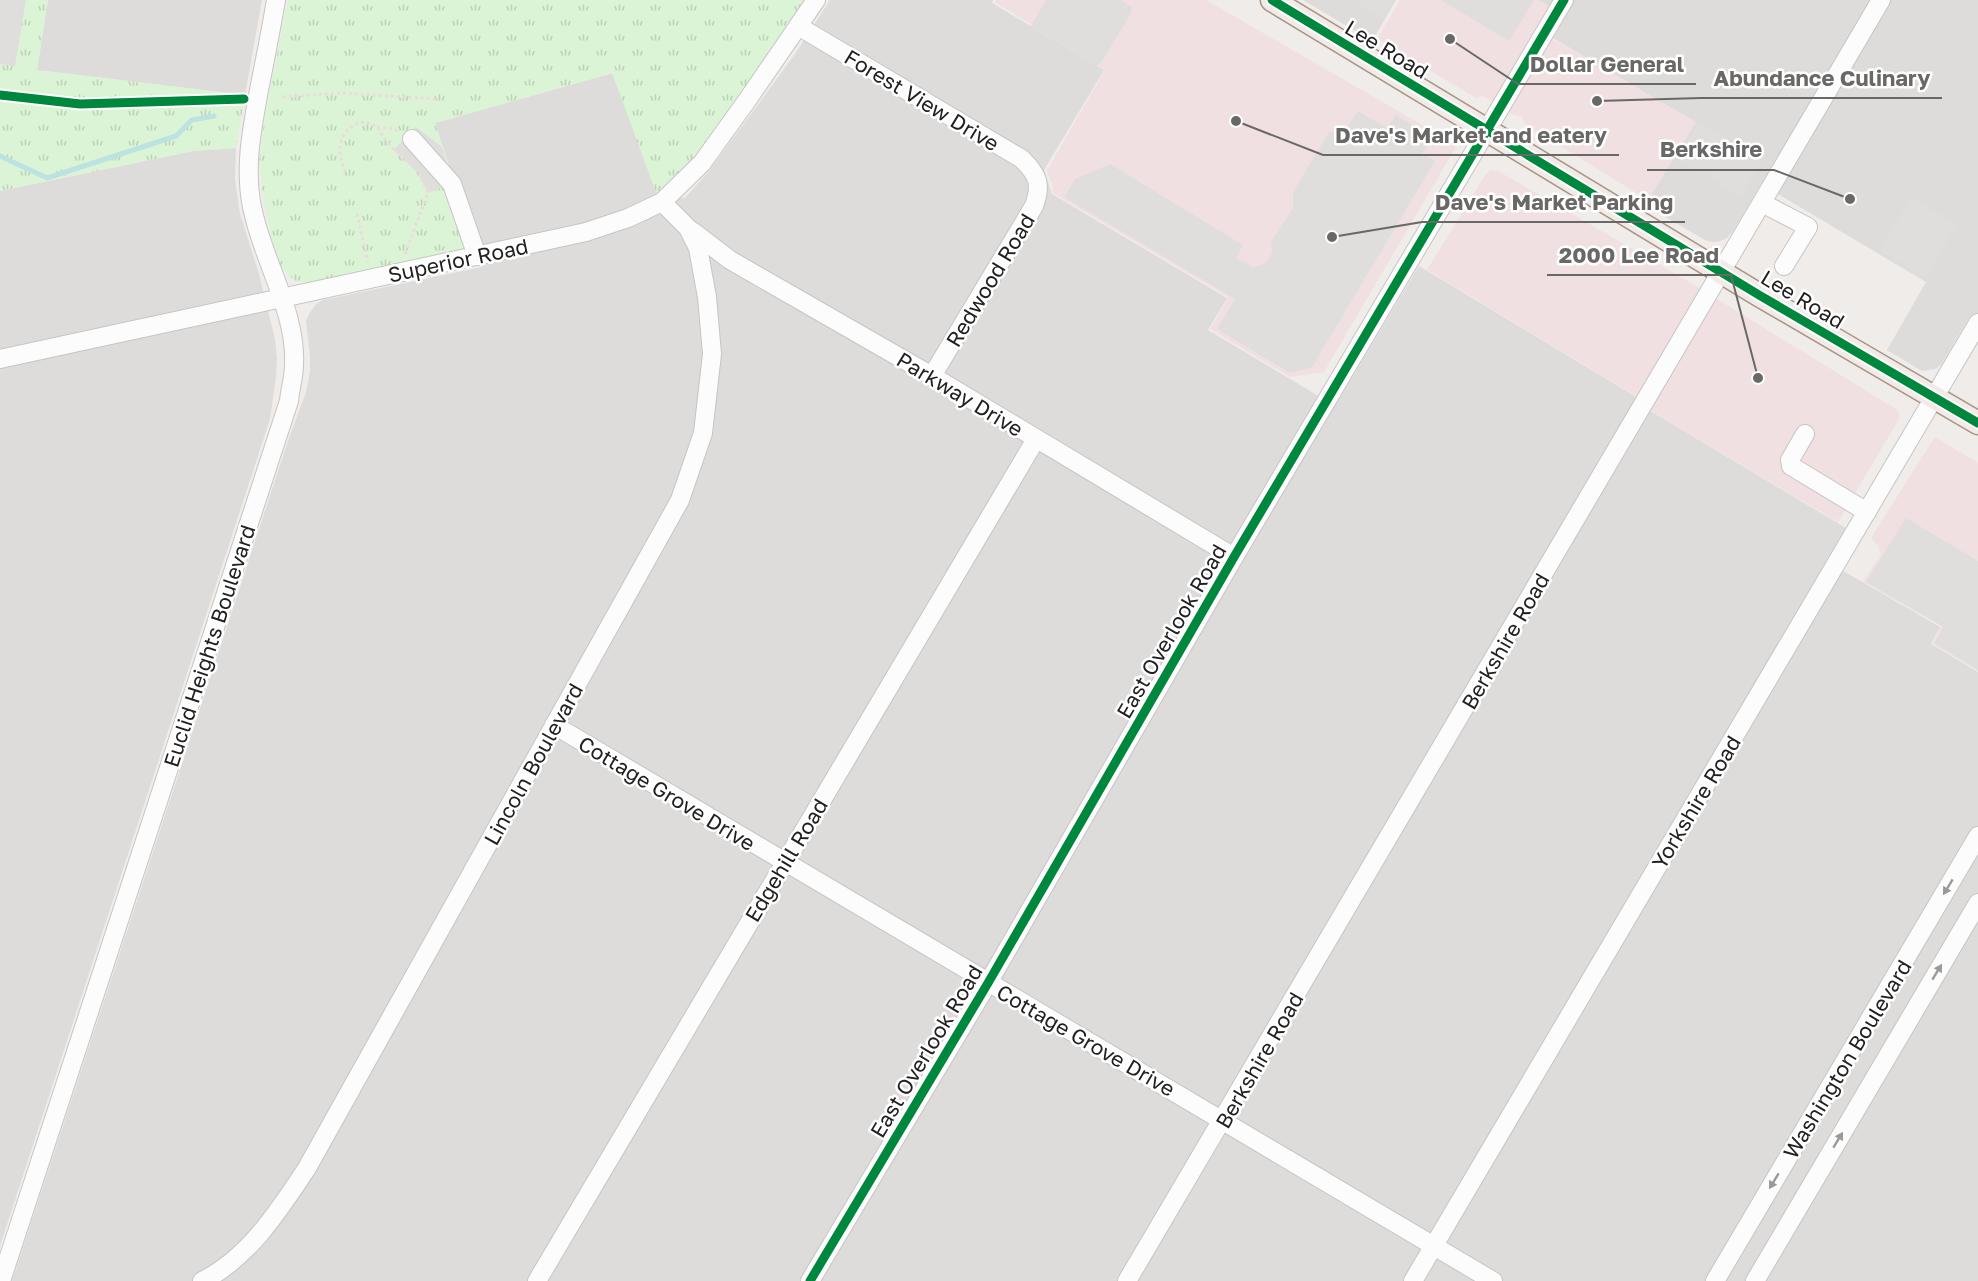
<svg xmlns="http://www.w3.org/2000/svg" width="1978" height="1281" font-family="'Golos Text',sans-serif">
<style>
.residential{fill:#dedcdb}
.commercial{fill:#f1e0e1}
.park{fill:url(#park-tufts)}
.parking{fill:#dfdedd}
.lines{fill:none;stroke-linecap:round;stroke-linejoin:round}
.stream{stroke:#bde2e2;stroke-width:5}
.minor-casing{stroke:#c6c5c4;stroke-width:20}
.major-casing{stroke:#a69585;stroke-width:25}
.path{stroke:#ecdbdb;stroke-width:3;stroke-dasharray:3 3;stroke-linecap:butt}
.minor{stroke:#fdfcfc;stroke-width:18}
.major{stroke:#f2eae6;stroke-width:22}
.cycleway-casing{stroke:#fff;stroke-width:13}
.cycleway{stroke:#00873e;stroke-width:9}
.oneway{fill:#9a9999}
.labels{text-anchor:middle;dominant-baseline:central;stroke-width:5;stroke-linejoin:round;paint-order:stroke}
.street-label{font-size:21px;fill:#212121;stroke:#fff}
.leader{fill:none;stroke:#696867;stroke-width:2}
.callout-dot{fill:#696867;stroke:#fff;stroke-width:2}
.callout-label{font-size:22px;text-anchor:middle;font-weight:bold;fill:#696867;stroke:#fff;stroke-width:5;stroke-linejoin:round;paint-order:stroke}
</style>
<defs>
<pattern id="park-tufts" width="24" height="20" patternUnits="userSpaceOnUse" patternTransform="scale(1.5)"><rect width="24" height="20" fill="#dbf4d5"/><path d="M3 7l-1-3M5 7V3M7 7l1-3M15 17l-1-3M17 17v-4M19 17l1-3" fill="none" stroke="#bcd1b7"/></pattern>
</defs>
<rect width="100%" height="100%" fill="#efece9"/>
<g class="residential">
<polygon points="48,0 262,0 245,95 37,70"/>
<polygon points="830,0 993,0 992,3 1104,70 1044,170 1052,194 1227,298 1208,330 1335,406 1419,266 1651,406 1649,410 1846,528 1826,561 1940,627 1931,644 1978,672 1978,1281 12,1281 289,438 306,392 310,372 310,356 306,321 309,314 316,304 323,300 482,267 435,123 613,73 657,195 685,198 709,171 795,54"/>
<polygon points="1303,0 1396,0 1372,41"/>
<polygon points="1538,0 1978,0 1978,320 1970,316 1941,365 1935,369 1922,371 1887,350 1926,282 1761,184 1733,231 1727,238 1720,241 1713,242 1705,240 1645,205 1695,122 1553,38 1566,16"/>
<polygon points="236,148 235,180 240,214 259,274 275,339 277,359 276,377 270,419 0,1246 0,191 193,151"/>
</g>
<g class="commercial">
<polygon points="996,0 1206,0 1457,145 1324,372 1290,377 1210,329 1228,297 1053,193 1052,184 1047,170 1105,70 995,2"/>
<polygon points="1400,0 1537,0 1566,16 1553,39 1696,122 1648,200 1526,125 1521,116 1514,115 1483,96 1476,98 1377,39"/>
<polygon points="1491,170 1498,171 1691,283 1896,409 1899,413 1899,419 1838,522 1650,410 1652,406 1427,270 1486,174"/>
<polygon points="1935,437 1978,463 1978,671 1932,644 1941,626 1863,582 1881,554 1878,546 1871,538"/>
</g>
<g class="park">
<polygon points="0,0 48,0 37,70 245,95 236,148 193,151 0,191"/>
<polygon points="288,0 804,0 741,97 694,161 657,195 612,73 435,123 474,249 313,283 295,281 282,268 273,245 263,197 259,162 265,115"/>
</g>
<g class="parking">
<polygon points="0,0 26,0 15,66 0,64"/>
<polygon points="1046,0 1121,0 1132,7 1131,13 1103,60 1097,66 1031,26"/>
<polygon points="1359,0 1394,0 1383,18 1357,3"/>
<polygon points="1441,0 1534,0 1509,41"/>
<polygon points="1358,111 1387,128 1396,115 1433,137 1422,154 1435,161 1312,367 1290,373 1217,329 1235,299 1064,197 1075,179 1110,164 1243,245 1236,258 1253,267 1261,265 1267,262 1272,252 1271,242 1293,208 1293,192 1329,132 1346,129"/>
<polygon points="1699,122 1762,160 1741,197 1676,158"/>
<polygon points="416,127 442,147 453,183 428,193 418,173 394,150"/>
<polygon points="1911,197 1957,224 1926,278 1880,251"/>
<polygon points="1906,518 1978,561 1978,670 1934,643 1943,628 1942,626 1866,582"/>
</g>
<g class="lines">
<polyline class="stream" points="0,156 47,178 176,136 192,120 214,116"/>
<g class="minor-casing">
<g id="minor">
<path d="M 798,26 L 1022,159 C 1038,175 1042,184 1034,206 L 932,376"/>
<polyline points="412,139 452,184 477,256"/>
<polyline points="1762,203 1808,227 1784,266"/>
<polyline points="692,231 730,260 932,376 1234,557"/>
<polyline points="0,359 586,232 628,218 662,202 702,163 748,99 816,0"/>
<polyline points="1805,434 1790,460 1791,466 1867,512"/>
<polyline points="554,725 1493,1281"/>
<path d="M 1,1281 L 289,401 C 290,389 294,377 294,365 C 297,312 262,259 252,207 C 244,167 252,129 259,90 C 265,60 271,30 276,0"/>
<path d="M 202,1281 C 248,1259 280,1209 307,1168 L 680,500 L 703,433 L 712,354 L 707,297 L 698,248 L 688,228 L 662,202"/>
<polyline points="537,1281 1036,439"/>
<polyline points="810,1281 988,983 1234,557 1564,0"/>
<polyline points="1127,1281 1881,0"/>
<polyline points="1413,1281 1978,323"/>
<polyline points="1715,1281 1978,836"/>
<polyline points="1755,1281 1978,903"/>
</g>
</g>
<g class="major-casing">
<polyline id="major" points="1272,0 1759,295 1978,423"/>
</g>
<g class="path">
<polyline points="0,95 80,104 239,99"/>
<polyline points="283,97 341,93 437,99"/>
<polyline points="377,127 389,128 399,131"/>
<path d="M 345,172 C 343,165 340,156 340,149 C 340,131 359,115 375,126 C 380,129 382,136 386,141 C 392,148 400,155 406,161"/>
<polyline points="357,214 368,262"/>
<polyline points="405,254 428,193 419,174"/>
</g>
<use href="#minor" class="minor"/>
<use href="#major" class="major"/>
<g class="cycleway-casing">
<g id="cycleway">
<polyline points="1272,0 1759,295 1978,423"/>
<polyline points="0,95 80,104 244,99"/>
<polyline points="810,1281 988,983 1234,557 1564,0"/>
</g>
</g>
<use href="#cycleway" class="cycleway"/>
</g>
<defs><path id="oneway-solid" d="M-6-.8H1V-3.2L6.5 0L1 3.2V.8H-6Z" transform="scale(1.5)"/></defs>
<g class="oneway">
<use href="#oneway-solid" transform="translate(1948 887) rotate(121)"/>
<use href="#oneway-solid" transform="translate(1937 972) rotate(-59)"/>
<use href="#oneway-solid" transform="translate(1838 1140) rotate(-59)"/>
<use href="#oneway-solid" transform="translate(1774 1181) rotate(121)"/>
</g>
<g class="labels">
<g class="street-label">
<text transform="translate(1387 49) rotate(31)">Lee Road</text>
<text transform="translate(922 100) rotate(31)">Forest View Drive</text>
<text transform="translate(458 260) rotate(-12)">Superior Road</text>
<text transform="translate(990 280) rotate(-59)">Redwood Road</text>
<text transform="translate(1803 299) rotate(31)">Lee Road</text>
<text transform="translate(960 394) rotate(31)">Parkway Drive</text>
<text transform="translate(1171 631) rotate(-60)">East Overlook Road</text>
<text transform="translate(1505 641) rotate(-60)">Berkshire Road</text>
<text transform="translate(209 646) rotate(-72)">Euclid Heights Boulevard</text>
<text transform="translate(533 764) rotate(-61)">Lincoln Boulevard</text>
<text transform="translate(667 793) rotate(31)">Cottage Grove Drive</text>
<text transform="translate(1696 802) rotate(-59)">Yorkshire Road</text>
<text transform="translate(786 860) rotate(-59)">Edgehill Road</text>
<text transform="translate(1086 1040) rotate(30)">Cottage Grove Drive</text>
<text transform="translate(926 1051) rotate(-59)">East Overlook Road</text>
<text transform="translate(1847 1059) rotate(-59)">Washington Boulevard</text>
<text transform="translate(1259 1060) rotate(-60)">Berkshire Road</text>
</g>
</g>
<path class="leader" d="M1450 39L1518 84H1696M1597 101L1701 98H1942M1236 121L1323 155H1619M1850 199L1774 170H1647M1332 237L1422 222H1685M1758 378L1731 275H1547"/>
<g class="callout-dot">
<circle cx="1450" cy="39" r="6"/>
<circle cx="1597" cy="101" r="6"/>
<circle cx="1236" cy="121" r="6"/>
<circle cx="1850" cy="199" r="6"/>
<circle cx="1332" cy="237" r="6"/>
<circle cx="1758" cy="378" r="6"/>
</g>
<g class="callout-label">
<text x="1607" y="72">Dollar General</text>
<text x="1822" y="86">Abundance Culinary</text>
<text x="1471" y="143">Dave's Market and eatery</text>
<text x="1711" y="157">Berkshire</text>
<text x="1554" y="210">Dave's Market Parking</text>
<text x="1639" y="263">2000 Lee Road</text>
</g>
</svg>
